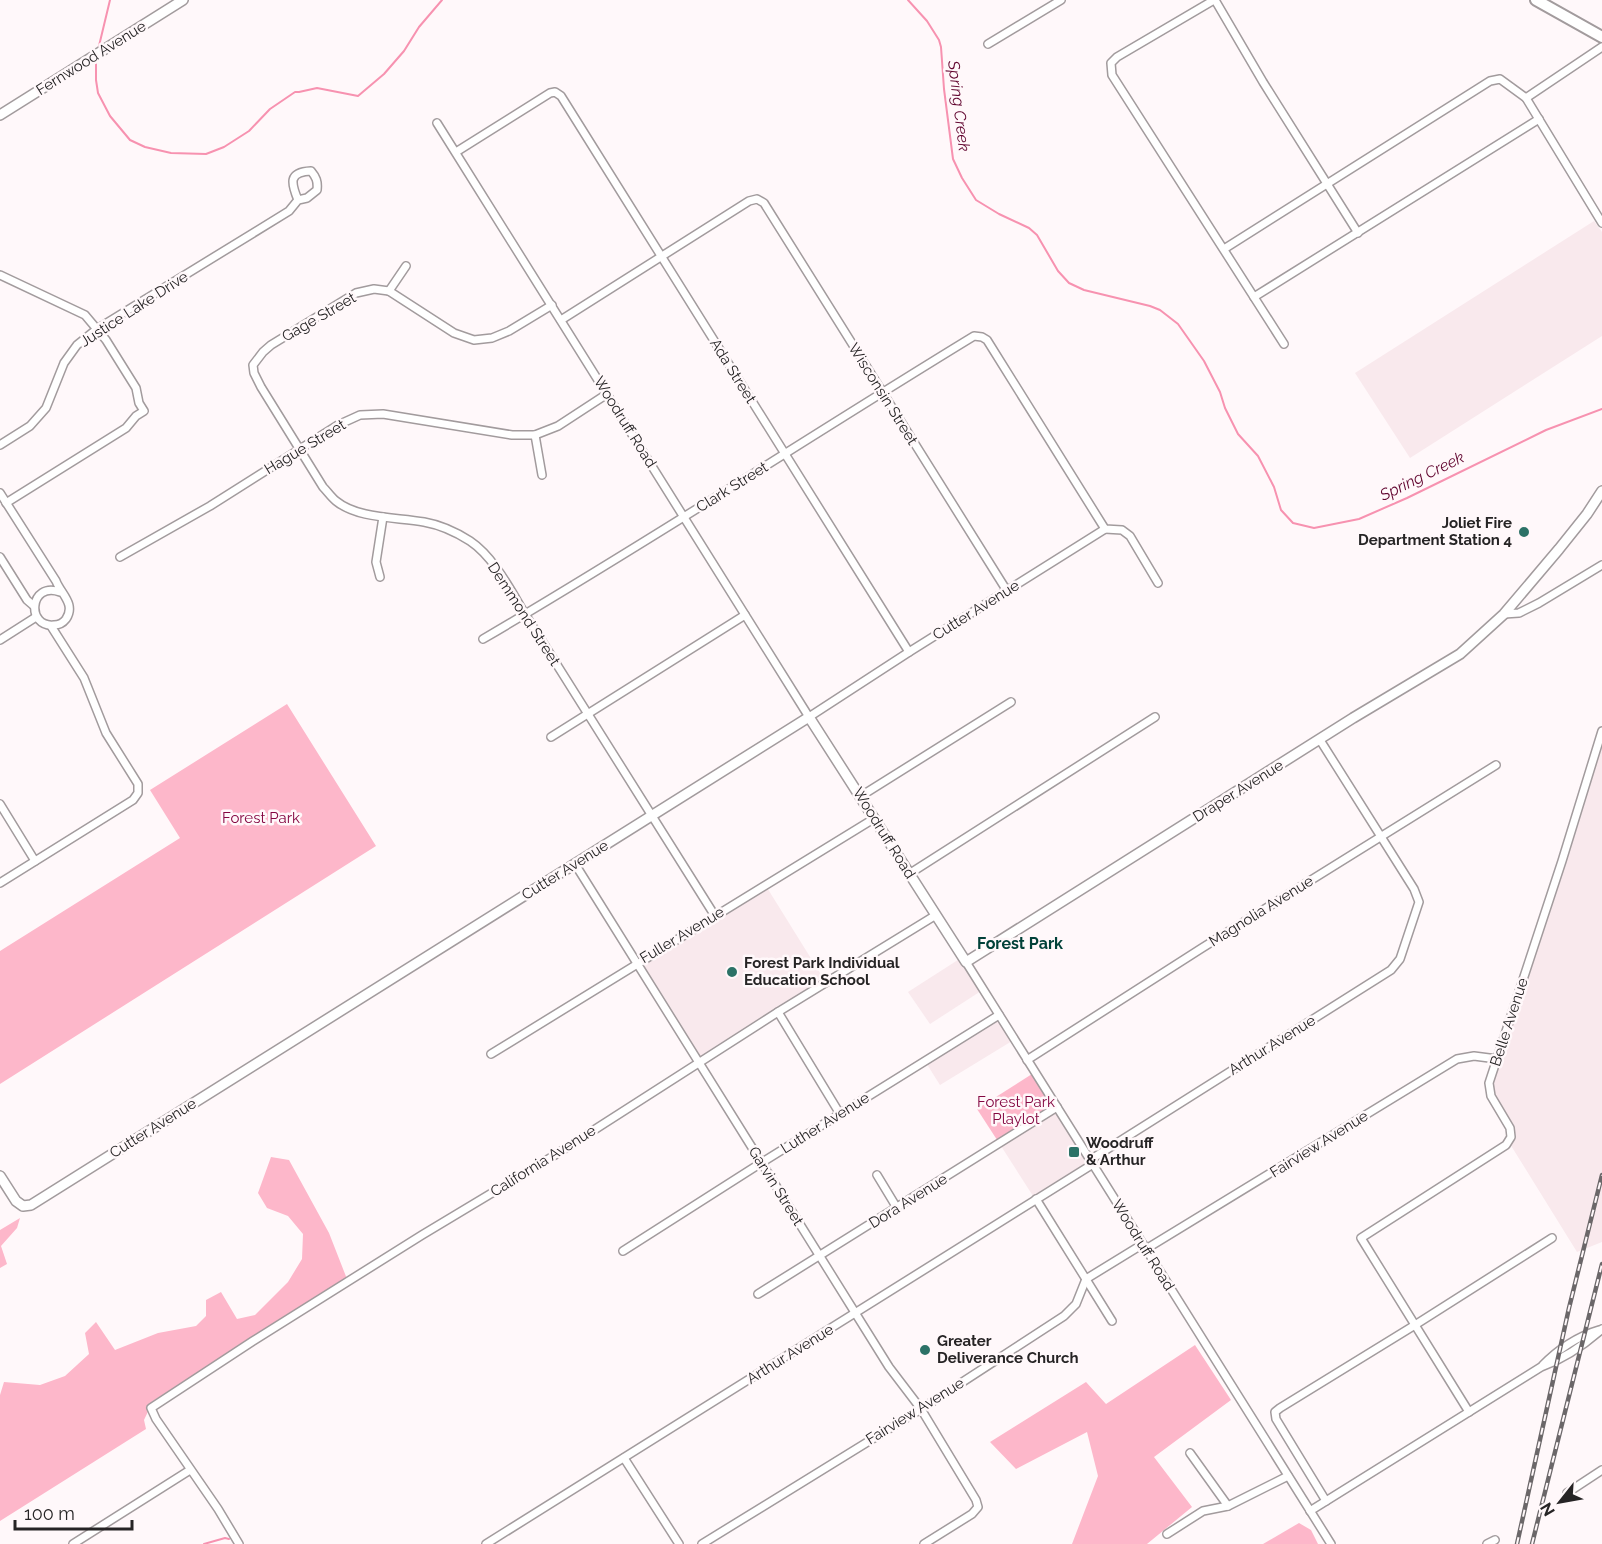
<svg xmlns="http://www.w3.org/2000/svg" width="1602" height="1544" font-family="Raleway,sans-serif">
<style>
.built{fill:#f9e9ed}
.green{fill:#fdb7ca}
.lines{fill:none;stroke-linecap:round;stroke-linejoin:round}
.stream{stroke:#f792b0;stroke-width:2}
.minor-casing{stroke:#a29b9d;stroke-width:10}
.tertiary-casing{stroke:#a29b9d;stroke-width:12}
.primary-casing{stroke:#a29b9d;stroke-width:14}
.minor{stroke:#fff;stroke-width:7}
.tertiary{stroke:#fff;stroke-width:9}
.primary{stroke:#fff;stroke-width:10}
.rail-casing{stroke:#6b6769;stroke-width:4.5}
.rail{stroke:#fff8fa;stroke-width:2;stroke-dasharray:7;stroke-linecap:butt}
.poi-dot{fill:#2c7267;stroke:#fff8fa;stroke-width:2}
.labels{text-anchor:middle;dominant-baseline:central;stroke-width:5;stroke-linejoin:round;paint-order:stroke}
.street-label{font-size:15px;fill:#262425;stroke:#fff8fa}
.poi-label{font-size:15px;font-weight:bold;fill:#262425;stroke:#fff8fa;text-anchor:start}
.park-label{font-size:15px;fill:#840742;stroke:#fff8fa}
.water-label{font-size:16px;font-style:italic;fill:#620630;stroke:#fff8fa}
.neighbourhood-label{font-size:16px;font-weight:bold;fill:#014139;stroke:#fff8fa}
</style>
<rect width="100%" height="100%" fill="#fff8fa"/>
<g class="built">
<polygon points="1594,221 1602,232 1602,336 1410,458 1355,373"/>
<polygon points="1602,738 1602,1242 1577,1252 1510,1144 1513,1138 1492,1094 1491,1083"/>
<polygon points="766,886 825,981 700,1060 640,963"/>
<polygon points="961,958 981,991 930,1024 908,992"/>
<polygon points="995,1013 1012,1041 940,1085 923,1058"/>
<polygon points="1056,1111 1088,1162 1033,1196 1001,1146"/>
</g>
<g class="green">
<polygon points="287,704 376,846 0,1084 0,951 180,838 150,790"/>
<polygon points="1032,1074 1056,1111 1001,1146 977,1109"/>
<polygon points="271,1157 289,1160 329,1233 347,1279 153,1401 144,1420 146,1429 0,1521 0,1395 4,1382 40,1385 65,1376 89,1354 85,1333 96,1322 115,1350 158,1333 196,1326 206,1316 206,1300 221,1292 237,1319 255,1315 288,1282 302,1259 303,1234 288,1216 267,1208 258,1193"/>
<polygon points="20,1218 17,1228 1,1246 7,1264 0,1268 0,1230"/>
<polygon points="1195,1345 1231,1400 1154,1457 1192,1507 1147,1544 1072,1544 1098,1476 1087,1432 1016,1469 990,1442 1086,1382 1106,1404"/>
<polygon points="1299,1523 1311,1530 1318,1544 1263,1544"/>
</g>
<g class="lines">
<g class="stream">
<polyline points="908,0 927,21 939,40 941,47 944,89 953,159 962,178 976,200 999,214 1029,228 1037,235 1058,271 1069,283 1084,290 1150,306 1160,310 1178,324 1204,361 1220,392 1225,408 1238,434 1258,456 1274,487 1281,510 1293,523 1314,528 1359,519 1407,498 1546,430 1602,409"/>
<polyline points="98,50 110,0"/>
<polyline points="96,58 96,80 98,93 110,116 130,140 145,147 171,153 206,154 224,147 249,131 270,109 295,92 299,92 317,88 358,96 384,74 404,51 419,27 442,0"/>
<polyline points="204,1544 225,1538 229,1539"/>
</g>
<g class="minor-casing">
<g id="minor">
<polyline points="1214,0 1117,57 1111,63 1112,75 1284,344"/>
<polyline points="1215,0 1263,82 1358,233"/>
<polyline points="988,44 1061,0"/>
<polyline points="1526,98 1602,47"/>
<polyline points="437,123 809,717 909,652 1105,529"/>
<polyline points="456,152 550,93 555,92 561,96 909,652"/>
<polyline points="1224,249 1490,81 1500,79 1526,98 1602,223"/>
<polyline points="0,275 85,315 106,340 136,388 139,403 144,411 136,416 126,428 6,503"/>
<polyline points="389,291 406,266"/>
<polyline points="1254,297 1539,119"/>
<path d="M 552,305 L 509,331 L 492,338 L 474,340 L 454,333 L 389,291 L 374,289 L 356,293 L 271,345 L 263,352 L 253,365 L 254,373 L 261,387 L 323,487 C 327,491 331,497 336,501 C 358,519 397,517 424,522 C 441,525 456,532 470,541 C 494,557 511,591 525,614 L 715,916"/>
<polyline points="561,320 749,201 757,199 764,203 1007,591"/>
<polyline points="535,435 542,475"/>
<path d="M 0,445 L 30,426 L 46,408 L 64,363 L 77,345 L 97,329 L 289,211 L 298,200 C 291,183 288,172 311,171 C 316,177 318,181 317,190 L 307,198 L 298,200"/>
<path d="M 0,493 L 56,581 C 61,594 76,604 66,619 C 63,623 59,625 54,625 C 26,628 29,581 60,592"/>
<polyline points="0,557 27,600 34,606"/>
<polyline points="120,557 210,506 338,425 360,415 383,414 512,435 535,435 558,426 607,394"/>
<polyline points="380,577 376,562 383,517"/>
<polyline points="1504,614 1519,613 1539,603 1602,565"/>
<path d="M 483,639 C 649,542 810,436 974,336 L 982,337 L 987,340 L 1105,529 L 1122,530 L 1130,536 L 1158,583"/>
<polyline points="0,640 36,617"/>
<polyline points="551,737 745,615"/>
<polyline points="861,796 1011,702"/>
<polyline points="0,804 35,861"/>
<polyline points="575,864 889,1367 921,1409 976,1500 978,1507 972,1514 924,1544"/>
<polyline points="909,874 1155,717"/>
<polyline points="0,883 133,800 138,793 138,784 106,733 84,678 51,626"/>
<polyline points="966,962 1331,1544"/>
<polyline points="778,1012 840,1114"/>
<polyline points="491,1054 875,818"/>
<polyline points="1027,1060 1202,948 1496,765"/>
<polyline points="1090,1160 1391,970 1400,959 1419,902 1414,889 1320,740"/>
<polyline points="877,1175 897,1208"/>
<polyline points="1036,1199 1112,1321"/>
<polyline points="1146,1249 1457,1059 1474,1056 1497,1059"/>
<polyline points="623,1251 761,1163 999,1015"/>
<polyline points="758,1294 1057,1107"/>
<path d="M 1543,1365 C 1557,1350 1578,1336 1599,1330"/>
<polyline points="1469,1412 1361,1238 1506,1145 1511,1137 1510,1128 1491,1096 1489,1083 1562,861 1602,731"/>
<polyline points="1190,1453 1228,1506"/>
<polyline points="624,1458 679,1544"/>
<polyline points="1567,1493 1602,1470"/>
<polyline points="1326,1501 1276,1419 1275,1412 1280,1408 1415,1325 1552,1238"/>
<path d="M 1310,1511 L 1541,1367 C 1563,1359 1584,1345 1602,1329"/>
<polyline points="1167,1534 1203,1511 1228,1506 1288,1476"/>
<polyline points="73,1544 190,1470"/>
<polyline points="239,1544 218,1509 156,1419 151,1408 253,1341 422,1235 555,1155 778,1012 936,915"/>
<polyline points="486,1544 1093,1164"/>
<polyline points="702,1544 921,1409 1064,1316 1076,1304 1086,1279 1143,1244"/>
<polyline points="1487,1544 1495,1540"/>
</g>
</g>
<g class="tertiary-casing">
<g id="tertiary">
<polyline points="0,115 183,0"/>
<polyline points="0,1176 16,1201 23,1206 31,1205 809,717 966,962 1353,718 1460,654 1504,614 1559,549 1587,514 1602,491"/>
</g>
</g>
<g class="primary-casing">
<polyline id="primary" points="1536,0 1602,37"/>
</g>
<use href="#minor" class="minor"/>
<use href="#tertiary" class="tertiary"/>
<use href="#primary" class="primary"/>
<g class="rail-casing">
<g id="rail">
<polyline points="1517,1544 1569,1308 1602,1175"/>
<polyline points="1532,1544 1602,1264"/>
</g>
</g>
<use href="#rail" class="rail"/>
</g>
<g class="poi-dot">
<circle cx="1524" cy="532" r="6"/>
<circle cx="732" cy="972" r="6"/>
<rect x="1068" y="1146" width="12" height="12" rx="3"/>
<circle cx="925" cy="1350" r="6"/>
</g>
<g class="labels">
<g class="street-label">
<text transform="translate(91 58) rotate(-32)">Fernwood Avenue</text>
<text transform="translate(134 309) rotate(-33)">Justice Lake Drive</text>
<text transform="translate(319 317) rotate(-30)">Gage Street</text>
<text transform="translate(733 371) rotate(58)">Ada Street</text>
<text transform="translate(883 394) rotate(58)">Wisconsin Street</text>
<text transform="translate(625 422) rotate(58)">Woodruff Road</text>
<text transform="translate(305 447) rotate(-31)">Hague Street</text>
<text transform="translate(732 487) rotate(-32)">Clark Street</text>
<text transform="translate(976 610) rotate(-32)">Cutter Avenue</text>
<text transform="translate(524 614) rotate(57)">Demmond Street</text>
<text transform="translate(1238 791) rotate(-32)">Draper Avenue</text>
<text transform="translate(884 833) rotate(58)">Woodruff Road</text>
<text transform="translate(565 870) rotate(-32)">Cutter Avenue</text>
<text transform="translate(1261 911) rotate(-32)">Magnolia Avenue</text>
<text transform="translate(682 935) rotate(-31)">Fuller Avenue</text>
<text transform="translate(1509 1022) rotate(-72)">Belle Avenue</text>
<text transform="translate(1272 1045) rotate(-32)">Arthur Avenue</text>
<text transform="translate(825 1123) rotate(-32)">Luther Avenue</text>
<text transform="translate(153 1128) rotate(-32)">Cutter Avenue</text>
<text transform="translate(1319 1144) rotate(-32)">Fairview Avenue</text>
<text transform="translate(543 1161) rotate(-32)">California Avenue</text>
<text transform="translate(776 1186) rotate(58)">Garvin Street</text>
<text transform="translate(908 1201) rotate(-32)">Dora Avenue</text>
<text transform="translate(1143 1245) rotate(58)">Woodruff Road</text>
<text transform="translate(790 1354) rotate(-32)">Arthur Avenue</text>
<text transform="translate(915 1411) rotate(-32)">Fairview Avenue</text>
</g>
<g class="poi-label">
<text x="1512" y="523" text-anchor="end">Joliet Fire<tspan x="1512" dy="17">Department Station 4</tspan></text>
<text x="744" y="963">Forest Park Individual<tspan x="744" dy="17">Education School</tspan></text>
<text x="1086" y="1143">Woodruff<tspan x="1086" dy="17">&amp; Arthur</tspan></text>
<text x="937" y="1341">Greater<tspan x="937" dy="17">Deliverance Church</tspan></text>
</g>
<g class="park-label">
<text x="261" y="818">Forest Park</text>
<text x="1016" y="1102">Forest Park<tspan x="1016" dy="17">Playlot</tspan></text>
</g>
<g class="water-label">
<text transform="translate(959 106) rotate(83)">Spring Creek</text>
<text transform="translate(1422 476) rotate(-26)">Spring Creek</text>
</g>
<g class="neighbourhood-label">
<text x="1020" y="943">Forest Park</text>
</g>
</g>
<g transform="translate(1560 1502) rotate(239)" stroke="#fff8fa" stroke-width="4.5" paint-order="stroke">
<path d="M0-4.5L10 22L0 15L-10 22Z" fill="#262425"/>
<text y="-9" font-size="16" font-weight="bold" text-anchor="middle" fill="#262425">N</text>
</g>
<path d="M15 1520v9h117v-9" fill="none" stroke="#262425" stroke-width="3"/>
<text x="24" y="1520" font-size="18" fill="#262425" stroke="#fff8fa" stroke-width="4.5" paint-order="stroke">100 m</text>
</svg>
